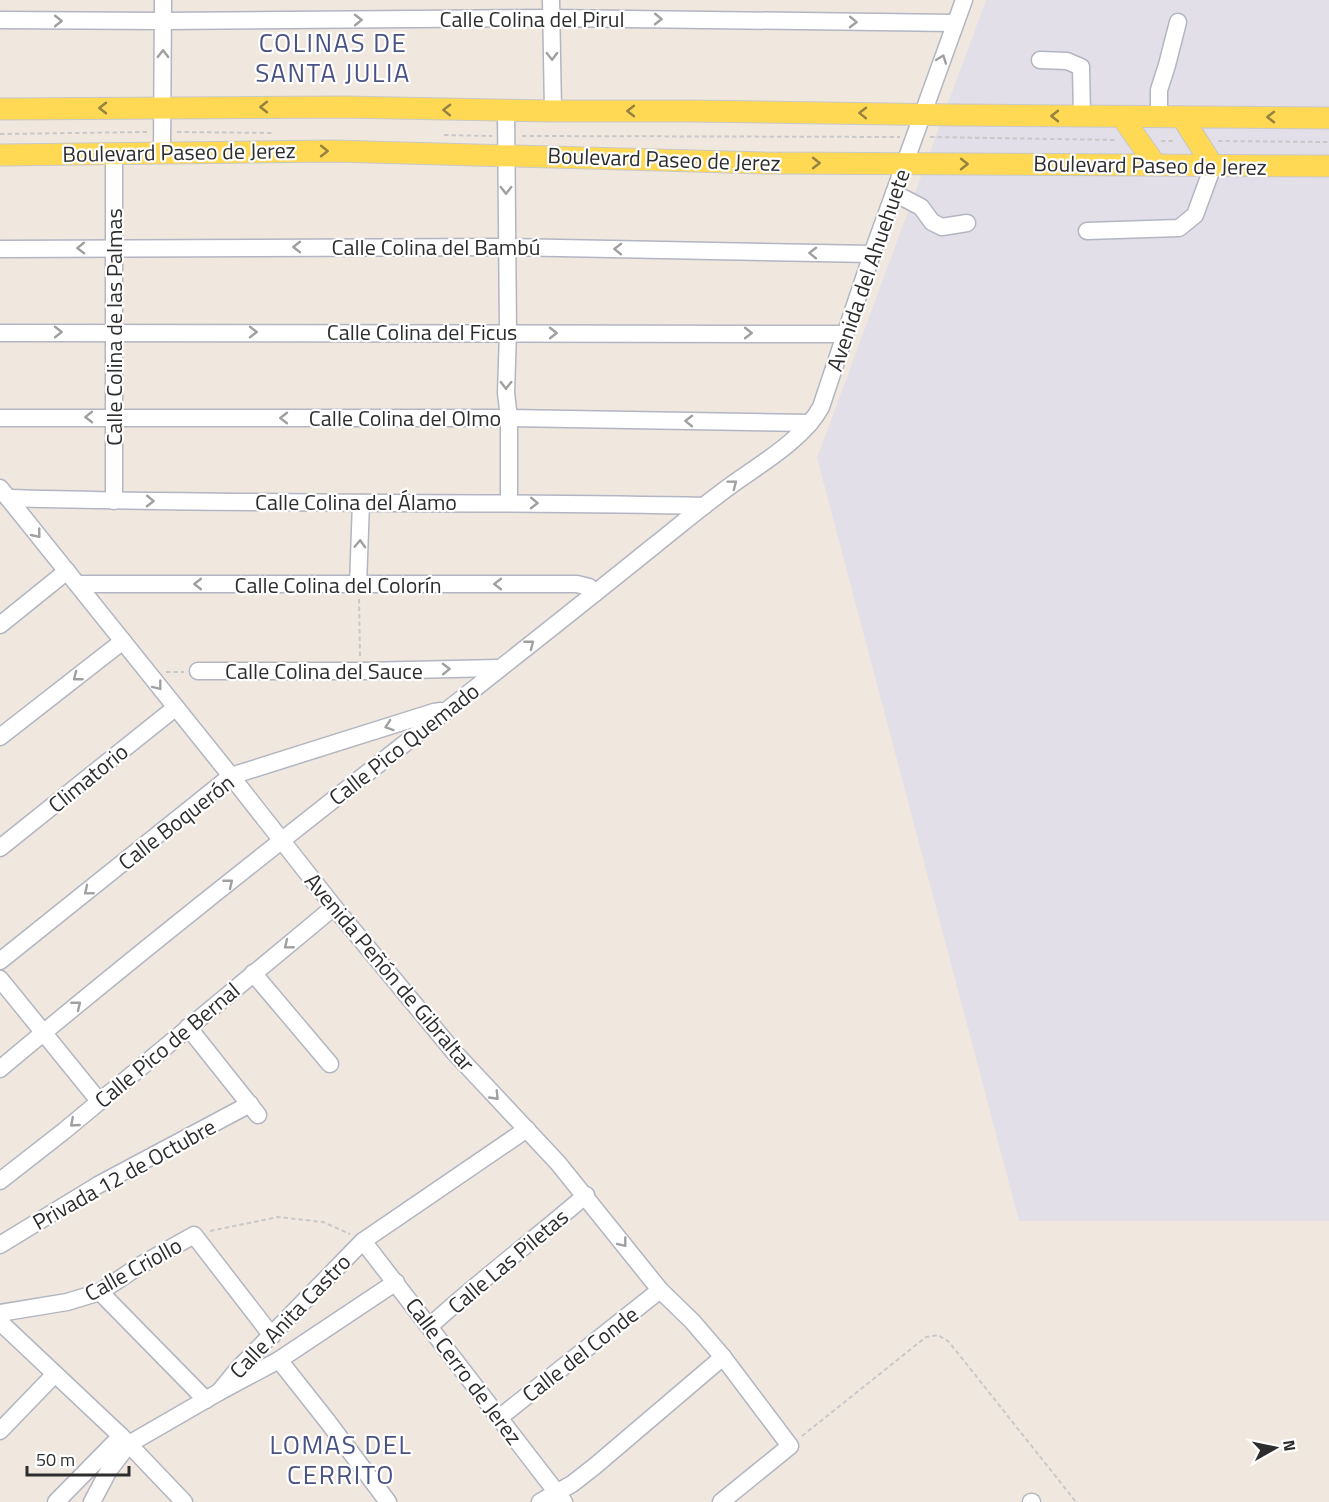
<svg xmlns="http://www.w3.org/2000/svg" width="1329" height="1502" font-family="'Titillium Web',sans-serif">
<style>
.industrial{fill:#e2dfe8}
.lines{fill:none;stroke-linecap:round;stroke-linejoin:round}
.minor-casing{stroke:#b2b5c2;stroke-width:19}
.major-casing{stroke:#c8c8c8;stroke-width:23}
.path{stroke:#c8c8c8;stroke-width:2;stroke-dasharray:4.5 3;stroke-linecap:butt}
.minor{stroke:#fff;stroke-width:16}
.major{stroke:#ffd854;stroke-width:21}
.oneway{stroke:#a0a0a0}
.oneway2{stroke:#968240}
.labels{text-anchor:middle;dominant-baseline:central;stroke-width:4.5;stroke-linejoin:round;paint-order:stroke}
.street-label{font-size:22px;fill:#2d2d2d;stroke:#fff}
.quarter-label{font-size:26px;letter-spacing:1.5px;fill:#485284;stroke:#fff}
</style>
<rect width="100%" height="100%" fill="#f0e8df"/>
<polygon class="industrial" points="986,0 1329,0 1329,1221 1019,1221 817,458"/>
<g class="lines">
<g class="minor-casing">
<g id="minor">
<polyline points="551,0 553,111"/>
<polyline points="0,20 163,21 551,18 955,23"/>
<polyline points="1040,60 1067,61 1081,67 1082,116"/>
<polyline points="506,111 508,332 506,393 509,418 509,502"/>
<polyline points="1159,117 1159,90 1167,65 1178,22"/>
<polyline points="162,152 163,0"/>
<polyline points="894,193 921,207 932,222 942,227 967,223"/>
<polyline points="1087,231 1179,228 1195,215 1213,166"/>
<polyline points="0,249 506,247 872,254"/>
<polyline points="0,333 844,334"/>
<polyline points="0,418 509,418 810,423"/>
<polyline points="0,488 231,776 334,907 454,1052 558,1163 660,1290 692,1321 723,1357 790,1446 721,1502"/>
<path d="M 8,498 C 240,505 472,501 704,506"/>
<polyline points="114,501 114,153"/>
<polyline points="78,584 577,584 589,587 595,593"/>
<polyline points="358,585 361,503"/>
<polyline points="0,625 67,571"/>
<polyline points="198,671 361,671 499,668"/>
<polyline points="0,737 123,641"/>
<polyline points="0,848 175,708"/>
<polyline points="0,961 231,776 434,712 441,711 444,713"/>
<polyline points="253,973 330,1064"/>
<polyline points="0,979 99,1101"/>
<polyline points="188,1027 258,1115"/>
<path d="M 0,1069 C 214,889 437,721 655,545 C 680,525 704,505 730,486 C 759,465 804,439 821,407 L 872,254 L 964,0"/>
<polyline points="0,1181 64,1131 334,907"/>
<polyline points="363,1241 564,1502"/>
<polyline points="0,1245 98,1185 250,1104"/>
<polyline points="100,1292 206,1400"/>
<polyline points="0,1313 67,1302 100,1292 139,1266 194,1235 272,1336"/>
<polyline points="0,1322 121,1436 184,1502"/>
<path d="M 430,1326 C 480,1280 534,1240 586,1195"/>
<polyline points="279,1360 328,1422 388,1502"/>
<polyline points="219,1392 237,1370 363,1241 527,1129"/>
<polyline points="499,1418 660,1290"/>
<polyline points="0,1431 55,1374"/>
<polyline points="56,1502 121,1436"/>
<polyline points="92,1502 109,1470 129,1444 219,1392 279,1360 396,1282"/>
<polyline points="540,1502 572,1484 595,1466 723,1357"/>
<polyline points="1031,1502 1032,1502"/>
</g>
</g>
<g class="major-casing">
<g id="major">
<polyline points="0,109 344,107 553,111 690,111 955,115 1329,118"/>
<polyline points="1122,117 1155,164"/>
<polyline points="1182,117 1213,166"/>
<polyline points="0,155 334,151 766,163 1329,166"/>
</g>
</g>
<g class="path">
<polyline points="177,132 273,133"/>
<polyline points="0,134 147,132"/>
<polyline points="444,135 492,136"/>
<polyline points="522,136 900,137"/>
<polyline points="930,137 1116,140"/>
<polyline points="1161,141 1176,141"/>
<polyline points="1218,141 1329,142"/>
<polyline points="359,599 360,656"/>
<polyline points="166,672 184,672"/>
<polyline points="210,1231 278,1217 323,1222 350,1234"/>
<polyline points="802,1436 926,1337 938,1335 949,1342 1076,1502"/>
</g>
<use href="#minor" class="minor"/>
<use href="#major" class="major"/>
</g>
<defs><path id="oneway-chevron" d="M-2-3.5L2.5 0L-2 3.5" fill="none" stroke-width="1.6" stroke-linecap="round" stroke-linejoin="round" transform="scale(1.5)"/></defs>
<g class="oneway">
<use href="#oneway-chevron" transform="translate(658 19) rotate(1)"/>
<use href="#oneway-chevron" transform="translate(358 20) rotate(-1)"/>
<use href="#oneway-chevron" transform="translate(58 21)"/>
<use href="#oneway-chevron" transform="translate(853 22) rotate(1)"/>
<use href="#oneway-chevron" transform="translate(163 54) rotate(-89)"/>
<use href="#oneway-chevron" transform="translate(552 56) rotate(89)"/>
<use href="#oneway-chevron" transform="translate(942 59) rotate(-70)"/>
<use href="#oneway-chevron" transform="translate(506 190) rotate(90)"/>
<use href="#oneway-chevron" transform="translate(297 247) rotate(180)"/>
<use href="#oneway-chevron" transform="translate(81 248) rotate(179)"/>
<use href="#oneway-chevron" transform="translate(618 249) rotate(-179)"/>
<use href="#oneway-chevron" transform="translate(813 253) rotate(-179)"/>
<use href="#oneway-chevron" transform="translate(58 332)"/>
<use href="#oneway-chevron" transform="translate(253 332)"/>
<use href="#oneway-chevron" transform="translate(553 333)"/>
<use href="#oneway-chevron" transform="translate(748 333)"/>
<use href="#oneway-chevron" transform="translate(506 385) rotate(91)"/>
<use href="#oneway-chevron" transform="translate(89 417) rotate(179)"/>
<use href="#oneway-chevron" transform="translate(284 418) rotate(-180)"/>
<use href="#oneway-chevron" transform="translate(689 421) rotate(-179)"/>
<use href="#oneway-chevron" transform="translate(733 484) rotate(-37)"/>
<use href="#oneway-chevron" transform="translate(150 501) rotate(1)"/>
<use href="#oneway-chevron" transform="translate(534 503) rotate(1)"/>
<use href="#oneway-chevron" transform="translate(37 534) rotate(51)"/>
<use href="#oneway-chevron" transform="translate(360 544) rotate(-88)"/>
<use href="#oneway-chevron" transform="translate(198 584) rotate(-180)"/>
<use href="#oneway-chevron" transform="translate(498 584) rotate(180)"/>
<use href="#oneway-chevron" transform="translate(530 644) rotate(-38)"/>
<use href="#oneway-chevron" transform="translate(446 669) rotate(-1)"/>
<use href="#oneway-chevron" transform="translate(77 677) rotate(142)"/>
<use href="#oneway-chevron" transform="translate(158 686) rotate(52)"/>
<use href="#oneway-chevron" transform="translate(389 726) rotate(162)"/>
<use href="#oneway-chevron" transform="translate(229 883) rotate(-39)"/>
<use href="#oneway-chevron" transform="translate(88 891) rotate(141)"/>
<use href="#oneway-chevron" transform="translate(288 945) rotate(141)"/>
<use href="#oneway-chevron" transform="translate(77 1005) rotate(-39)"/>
<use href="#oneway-chevron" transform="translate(495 1096) rotate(46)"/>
<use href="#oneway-chevron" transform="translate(74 1123) rotate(139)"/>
<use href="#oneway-chevron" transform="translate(623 1243) rotate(52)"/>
</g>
<g class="oneway2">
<use href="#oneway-chevron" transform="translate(264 107) rotate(180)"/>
<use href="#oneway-chevron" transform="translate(103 108) rotate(180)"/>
<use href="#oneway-chevron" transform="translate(447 110) rotate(-179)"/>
<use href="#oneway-chevron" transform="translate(631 111) rotate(180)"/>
<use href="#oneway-chevron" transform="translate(863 113) rotate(-179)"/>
<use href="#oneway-chevron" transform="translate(1055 116) rotate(-180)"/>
<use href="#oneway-chevron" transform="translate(1271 117) rotate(-180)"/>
<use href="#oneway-chevron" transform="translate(324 151)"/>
<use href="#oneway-chevron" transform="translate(816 163)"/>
<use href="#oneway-chevron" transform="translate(964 164)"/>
</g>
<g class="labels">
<g class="street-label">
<text x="532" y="19">Calle Colina del Pirul</text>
<text transform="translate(179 152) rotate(-1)">Boulevard Paseo de Jerez</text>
<text transform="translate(664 159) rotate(2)">Boulevard Paseo de Jerez</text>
<text transform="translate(1150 165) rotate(1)">Boulevard Paseo de Jerez</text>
<text x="436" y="247">Calle Colina del Bambú</text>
<text transform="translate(868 270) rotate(-71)">Avenida del Ahuehuete</text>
<text transform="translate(114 327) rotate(-90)">Calle Colina de las Palmas</text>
<text x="422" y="332">Calle Colina del Ficus</text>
<text x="405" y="418">Calle Colina del Olmo</text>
<text x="356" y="502">Calle Colina del Álamo</text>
<text x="338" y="585">Calle Colina del Colorín</text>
<text x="324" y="671">Calle Colina del Sauce</text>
<text transform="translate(404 744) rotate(-38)">Calle Pico Quemado</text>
<text transform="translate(88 778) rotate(-39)">Climatorio</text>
<text transform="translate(176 822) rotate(-38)">Calle Boquerón</text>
<text transform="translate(390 972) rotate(50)">Avenida Peñón de Gibraltar</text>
<text transform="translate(167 1045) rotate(-40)">Calle Pico de Bernal</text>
<text transform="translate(124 1174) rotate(-29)">Privada 12 de Octubre</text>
<text transform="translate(508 1261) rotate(-40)">Calle Las Piletas</text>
<text transform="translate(133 1269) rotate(-29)">Calle Criollo</text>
<text transform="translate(290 1316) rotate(-46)">Calle Anita Castro</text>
<text transform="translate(580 1354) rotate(-38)">Calle del Conde</text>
<text transform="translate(464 1371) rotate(53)">Calle Cerro de Jerez</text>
</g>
<g class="quarter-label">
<text x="333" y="42">COLINAS DE<tspan x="333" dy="30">SANTA JULIA</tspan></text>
<text x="341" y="1444">LOMAS DEL<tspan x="341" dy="30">CERRITO</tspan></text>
</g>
</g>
<g transform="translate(1275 1448) rotate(81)" stroke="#ffffff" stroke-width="4.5" paint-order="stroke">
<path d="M0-4.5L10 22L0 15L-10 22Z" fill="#2d2d2d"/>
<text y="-9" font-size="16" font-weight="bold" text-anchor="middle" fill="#2d2d2d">N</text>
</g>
<path d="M27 1466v9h102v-9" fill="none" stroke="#2d2d2d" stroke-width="3"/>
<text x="36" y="1466" font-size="18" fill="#2d2d2d" stroke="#ffffff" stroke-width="4.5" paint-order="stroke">50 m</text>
</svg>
